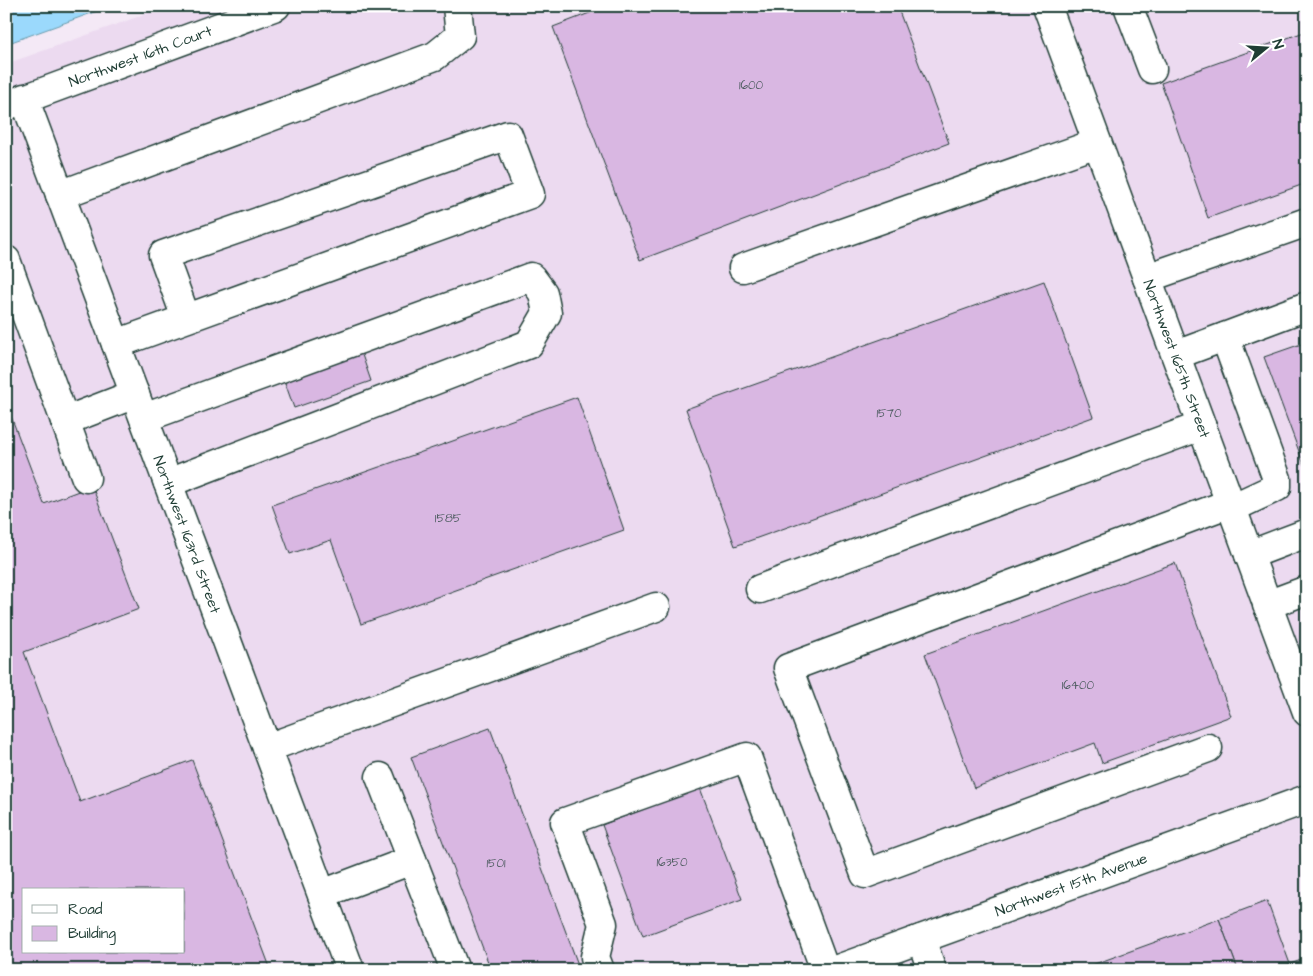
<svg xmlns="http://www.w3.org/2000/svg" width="1313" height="976" font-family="'Architects Daughter',sans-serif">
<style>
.built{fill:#ecdaf0;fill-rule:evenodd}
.water{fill:#9bd9fc;stroke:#699bac}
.building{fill:#d9b7e2;stroke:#1f3d34;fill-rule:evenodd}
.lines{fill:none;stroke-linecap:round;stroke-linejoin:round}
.minor-casing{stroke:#1f3d34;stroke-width:31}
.minor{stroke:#fff;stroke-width:28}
.labels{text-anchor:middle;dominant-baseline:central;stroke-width:4;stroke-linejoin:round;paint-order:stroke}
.number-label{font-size:12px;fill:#4e5c60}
.street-label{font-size:15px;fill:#1f3d34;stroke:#fff}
</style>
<rect width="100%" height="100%" fill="#f4e9f6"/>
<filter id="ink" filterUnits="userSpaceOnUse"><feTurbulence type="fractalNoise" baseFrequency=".02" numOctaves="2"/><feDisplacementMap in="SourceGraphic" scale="10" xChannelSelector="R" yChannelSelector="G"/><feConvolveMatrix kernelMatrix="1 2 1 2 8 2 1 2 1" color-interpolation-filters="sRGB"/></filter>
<g filter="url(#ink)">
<path class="built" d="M 168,6 L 1307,6 L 1307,970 L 6,970 L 6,64 ZM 24,890 L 184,890 L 184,952 L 24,952 Z"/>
<polygon class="water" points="6,6 111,6 6,44"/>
<g class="building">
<polygon points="608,6 897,6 949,143 640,260 553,27"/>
<polygon points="1307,31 1307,183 1208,218 1161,83"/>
<polygon points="1044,281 1093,417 735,546 686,409"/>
<polygon points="1307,342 1307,473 1264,357"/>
<polygon points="360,349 371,381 294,408 283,377"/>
<polygon points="577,397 624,530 361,624 331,540 290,554 272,505"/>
<path d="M 6,403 L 44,504 L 92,486 L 139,609 L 24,652 L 80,802 L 192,760 L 271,970 L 6,970 ZM 24,890 L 184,890 L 184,952 L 24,952 Z"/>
<polygon points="1175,563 1231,716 1102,763 1095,743 974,788 925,654"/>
<polygon points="490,728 580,970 491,970 411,757"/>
<polygon points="700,788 742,899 643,936 602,825"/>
<polygon points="1267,901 1290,964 1275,970 1238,970 1219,919"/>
<polygon points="1219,919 1238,970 1078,970"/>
<polygon points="1307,958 1307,970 1275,970 1290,964"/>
</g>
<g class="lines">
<g class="minor-casing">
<g id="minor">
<path id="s1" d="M 1047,6 L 1307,712"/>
<polyline points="1128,6 1152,69"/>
<path id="s2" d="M 24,98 L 350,970"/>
<path id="s3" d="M 8,105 L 276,6"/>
<polyline points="60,195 435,56 460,36 457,6"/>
<polyline points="6,260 86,478"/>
<polyline points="743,268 1097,143"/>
<polyline points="1147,278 1307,222"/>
<polyline points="1225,337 1277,479 1277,487 1232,508"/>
<polyline points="116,344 530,194 508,135 163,255 186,318"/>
<polyline points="1176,355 1307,306"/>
<polyline points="144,418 531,277 543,293 547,313 529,344 168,483"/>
<polyline points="65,421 135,394"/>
<polyline points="1249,555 1307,533"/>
<polyline points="760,589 1201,426"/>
<polyline points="1267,605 1307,590"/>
<polyline points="267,748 656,607"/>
<polyline points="1208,748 865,874 788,668 1230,503"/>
<polyline points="380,777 455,970"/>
<polyline points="322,894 412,860"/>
<polyline points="921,939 932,970"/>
<polyline points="600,970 595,957 603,924 565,822 747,757 825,970"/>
<path id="s4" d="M 835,970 L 1307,799"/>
</g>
</g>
<use href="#minor" class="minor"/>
</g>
</g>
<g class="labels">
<g class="number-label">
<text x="751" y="85">1600</text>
<text x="889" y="413">1570</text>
<text x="448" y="518">1585</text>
<text x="1078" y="685">16400</text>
<text x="672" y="862">16350</text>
<text x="496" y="863">1501</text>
</g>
<g class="street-label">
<text stroke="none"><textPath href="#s3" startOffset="141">Northwest 16th Court</textPath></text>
<text stroke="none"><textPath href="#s1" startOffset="376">Northwest 165th Street</textPath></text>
<text stroke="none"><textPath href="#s2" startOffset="466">Northwest 163rd Street</textPath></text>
<text stroke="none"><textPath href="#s4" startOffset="251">Northwest 15th Avenue</textPath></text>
</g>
</g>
<rect width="1313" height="976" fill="none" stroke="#fff" stroke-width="25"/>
<rect x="12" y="12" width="1288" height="951" fill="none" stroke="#1f3d34" stroke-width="2" filter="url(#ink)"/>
<rect x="22" y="888" width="162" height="65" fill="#ffffff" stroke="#a5b1ae"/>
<rect x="32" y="905" width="25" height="8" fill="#ffffff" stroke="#a5b1ae"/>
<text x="68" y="914" font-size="15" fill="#1f3d34">Road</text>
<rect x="32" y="926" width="25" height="15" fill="#d9b7e2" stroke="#a5b1ae"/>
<text x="68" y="938" font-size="15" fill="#1f3d34">Building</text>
<g transform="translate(1266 48) rotate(72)" stroke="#ffffff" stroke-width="4" paint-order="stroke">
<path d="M0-4L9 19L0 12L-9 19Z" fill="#1f3d34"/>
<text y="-8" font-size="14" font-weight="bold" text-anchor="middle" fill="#1f3d34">N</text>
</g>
</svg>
